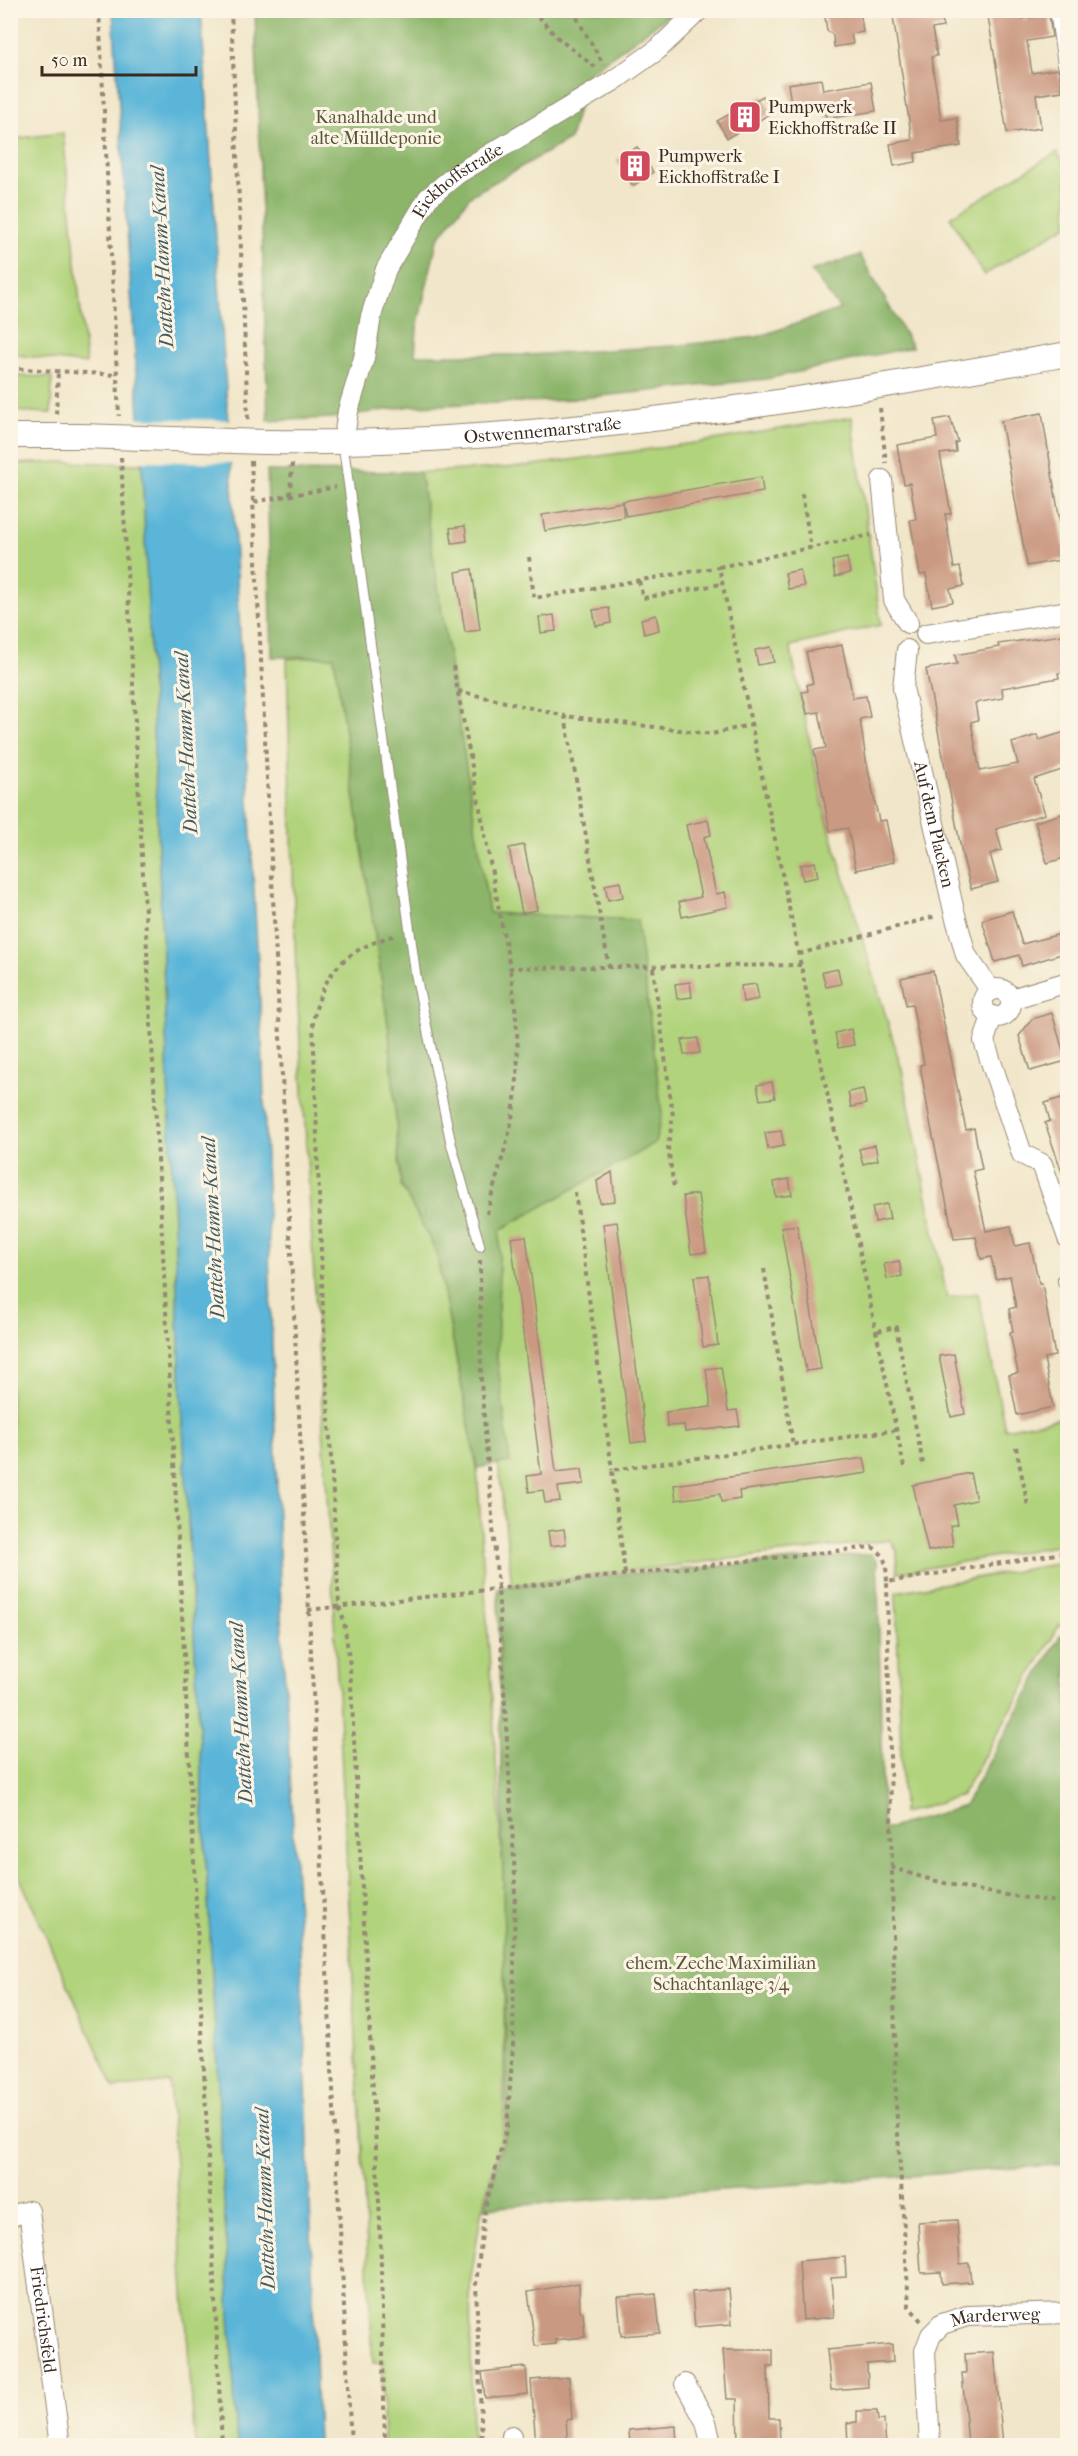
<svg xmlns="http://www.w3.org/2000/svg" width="1078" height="2456" font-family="'IM FELL French Canon',serif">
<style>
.green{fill:#b1d37b;stroke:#767e4c;stroke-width:1.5}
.forest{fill:#8cb56b;stroke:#647044;stroke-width:1.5}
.water{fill:#5ab5d8;stroke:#4a707b;stroke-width:1.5}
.pier{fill:#f1e6c9}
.building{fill:#ca9981}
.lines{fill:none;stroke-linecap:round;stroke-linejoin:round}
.service-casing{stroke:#968874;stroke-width:11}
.minor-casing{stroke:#968874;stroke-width:22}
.tertiary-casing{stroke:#968874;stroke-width:26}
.path{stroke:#968874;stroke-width:4;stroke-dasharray:4.5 4.5;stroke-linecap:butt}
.service{stroke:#fff;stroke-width:9}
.minor{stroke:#fff;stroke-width:20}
.tertiary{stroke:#fff;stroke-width:24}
.tertiary-bridge-casing{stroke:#968874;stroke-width:26;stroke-linecap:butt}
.tertiary-bridge{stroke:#fff;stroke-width:24}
.labels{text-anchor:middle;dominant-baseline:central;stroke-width:6;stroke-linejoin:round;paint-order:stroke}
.poi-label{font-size:18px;fill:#3b2a1e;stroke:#fcf5e5;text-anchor:start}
.park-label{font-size:18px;fill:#585435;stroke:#fcf5e5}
.street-label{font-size:18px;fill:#3b2a1e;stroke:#fcf5e5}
.water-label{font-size:20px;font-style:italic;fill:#465b5f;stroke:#fcf5e5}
</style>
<rect width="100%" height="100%" fill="#fcf5e5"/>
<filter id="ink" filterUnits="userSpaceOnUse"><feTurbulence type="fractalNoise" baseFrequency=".0167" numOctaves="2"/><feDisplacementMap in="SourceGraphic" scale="12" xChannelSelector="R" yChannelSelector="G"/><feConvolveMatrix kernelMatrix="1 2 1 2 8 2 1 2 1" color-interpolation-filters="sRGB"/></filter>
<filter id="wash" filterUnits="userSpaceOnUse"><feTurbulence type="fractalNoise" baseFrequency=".008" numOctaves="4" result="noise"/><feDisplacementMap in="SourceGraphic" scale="24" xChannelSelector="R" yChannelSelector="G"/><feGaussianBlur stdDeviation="1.35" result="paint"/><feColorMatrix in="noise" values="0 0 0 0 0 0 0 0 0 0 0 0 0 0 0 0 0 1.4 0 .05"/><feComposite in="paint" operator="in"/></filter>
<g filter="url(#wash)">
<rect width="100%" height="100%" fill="#f1e6c9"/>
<g class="green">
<polygon points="63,133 86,364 11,354 11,139"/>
<polygon points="1057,152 1067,169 1067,225 984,275 950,217"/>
<polygon points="11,376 52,377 51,413 11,411"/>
<polygon points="852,417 881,625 790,646 825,814 902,1070 947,1298 978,1293 1005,1429 1067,1417 1067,1544 897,1573 897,1551 890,1540 512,1585 489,1379 357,476 519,467 702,442"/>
<polygon points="61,462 142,464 181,1387 237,2445 195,2445 169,2082 114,2088 11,1858 10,464"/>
<polygon points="334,656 389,1031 401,1185 436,1251 477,1468 504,1885 504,2128 481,2214 470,2284 472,2445 384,2445 382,2363 373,2363 332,1579 296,973 287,659"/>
<polygon points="1067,1562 1067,1627 1059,1626 961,1796 903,1813 896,1592"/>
</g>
<g class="forest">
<polygon points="255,11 675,11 587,74 570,139 470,196 437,240 417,328 415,355 529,355 672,346 757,337 840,309 811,271 860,255 912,347 766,379 552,401 412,406 332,418 268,421"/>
<polygon points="267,471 420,472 489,913 637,920 662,1114 655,1143 500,1230 497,1358 510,1462 477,1468 436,1251 401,1185 389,1031 334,657 272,657"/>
<polygon points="871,1554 877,1561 878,1583 883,1830 964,1806 1060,1636 1067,1636 1067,2164 485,2208 507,2127 498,1588 625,1574"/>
</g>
<polygon class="water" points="113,11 201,11 231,465 262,1039 281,1612 304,2022 318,2445 237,2445 181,1387 142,464"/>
<polygon class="pier" points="136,418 231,420 234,463 139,461"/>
<g id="blocks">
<g class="building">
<polygon points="824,10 860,10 863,32 851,34 853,44 834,47 833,35 827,31"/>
<polygon points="892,10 941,10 943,27 932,29 937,56 931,57 941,120 957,118 961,146 915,153 916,162 894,166 890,144 912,140"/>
<polygon points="987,10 1022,10 1023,19 1049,15 1052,37 1027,41 1032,73 1057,69 1059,71 1062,91 1036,95 1041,128 1007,133"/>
<polygon points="821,79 823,90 871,82 876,111 826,119 824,106 792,109 788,84"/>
<polygon points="763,96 772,113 727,138 717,121"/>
<polygon points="637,147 653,172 633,186 617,160"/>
<polygon points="1042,413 1066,559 1027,566 1001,421"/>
<polygon points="950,417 958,442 955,443 956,452 940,454 951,514 945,514 954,568 960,567 964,586 950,589 953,602 932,606 926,574 920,575 910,520 916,519 910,483 904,484 897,445 937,438 934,420"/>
<polygon points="761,477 763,492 626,516 623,501"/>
<polygon points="622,502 624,517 545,531 542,515"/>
<polygon points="465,526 467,541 452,543 450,528"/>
<polygon points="847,558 850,573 835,577 832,561"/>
<polygon points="472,569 480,630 465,632 456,572"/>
<polygon points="800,570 804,586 788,589 785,573"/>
<polygon points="609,608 611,623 596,626 593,610"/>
<polygon points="554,615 556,631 541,633 539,617"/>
<polygon points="656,615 659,630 644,634 641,619"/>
<polygon points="1062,635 1063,643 1068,642 1068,671 1058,673 1059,678 1002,688 1003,698 975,703 978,720 971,722 980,771 1018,764 1012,743 1037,735 1039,740 1068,731 1068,768 1034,779 1045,814 996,829 1002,850 990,854 998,882 971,889 962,854 926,669 957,664 955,655 999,647 998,644"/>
<polygon points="842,645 853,698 866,696 870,717 860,719 866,760 879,821 886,820 894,862 856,870 848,828 830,831 814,750 826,748 819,712 807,714 802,692 808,691 807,685 813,683 806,652"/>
<polygon points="771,647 774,662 758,665 755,650"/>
<polygon points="1068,812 1068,857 1047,863 1035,822"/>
<polygon points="708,820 711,835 704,837 716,894 725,892 728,907 682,917 679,902 701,897 686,825"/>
<polygon points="524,845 537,910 522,913 509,848"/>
<polygon points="815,862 818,877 803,880 800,865"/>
<polygon points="620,882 623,897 608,900 605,885"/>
<polygon points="1012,911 1022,944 1068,932 1068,952 1022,966 1019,955 995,962 982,920"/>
<polygon points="838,969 841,984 826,987 822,972"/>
<polygon points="933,971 966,1130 974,1128 982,1169 973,1171 986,1231 1011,1226 1015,1246 1030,1243 1039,1283 1042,1283 1055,1356 1044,1358 1053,1407 1017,1415 1009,1375 1018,1373 1010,1333 1013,1332 1009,1309 1016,1307 1010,1276 996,1279 991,1257 981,1259 976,1237 954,1239 931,1127 920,1065 924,1064 912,1004 906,1005 901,978"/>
<polygon points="690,982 692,997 677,999 675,984"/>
<polygon points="756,984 759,999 743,1002 741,986"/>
<polygon points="1052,1013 1066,1061 1030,1071 1019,1036 1032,1019"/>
<polygon points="851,1029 854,1045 838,1048 835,1033"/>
<polygon points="698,1038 700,1053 684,1055 682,1040"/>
<polygon points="772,1082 775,1098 760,1100 757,1085"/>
<polygon points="863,1089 866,1104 851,1107 848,1092"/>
<polygon points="1061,1098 1068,1120 1068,1180 1065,1181 1045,1123 1050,1121 1045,1103"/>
<polygon points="781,1131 784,1146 768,1149 765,1133"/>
<polygon points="875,1145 878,1160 863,1164 859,1149"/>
<polygon points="612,1172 615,1201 600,1203 597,1181"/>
<polygon points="789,1179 792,1195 776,1197 774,1182"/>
<polygon points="698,1194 706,1252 691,1254 683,1196"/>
<polygon points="887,1204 890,1219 875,1222 872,1207"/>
<polygon points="617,1222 646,1441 631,1443 603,1224"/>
<polygon points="797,1225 821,1369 806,1371 781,1227"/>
<polygon points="526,1236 556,1472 582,1469 584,1484 558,1487 560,1501 545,1503 543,1490 529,1492 527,1476 541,1474 511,1238"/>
<polygon points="899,1261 902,1276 887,1279 884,1264"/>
<polygon points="709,1275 718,1345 703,1347 694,1277"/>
<polygon points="954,1354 965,1414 951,1417 939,1356"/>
<polygon points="721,1367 728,1411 737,1410 740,1426 685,1432 684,1425 667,1426 666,1412 711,1407 706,1369"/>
<polygon points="864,1458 867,1473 739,1491 740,1499 721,1502 720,1494 676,1500 674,1485"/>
<polygon points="970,1473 976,1500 954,1505 958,1524 950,1526 953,1546 928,1551 913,1485"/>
<polygon points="564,1529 566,1544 550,1546 548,1531"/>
<polygon points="957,2220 960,2264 969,2263 971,2282 942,2284 941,2272 921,2273 918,2222"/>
<polygon points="845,2257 846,2277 831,2278 834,2317 803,2320 799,2261"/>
<polygon points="579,2283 580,2312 583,2312 585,2337 555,2340 556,2344 535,2346 528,2292"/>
<polygon points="729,2289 732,2324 695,2327 692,2292"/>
<polygon points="656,2294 660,2333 621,2336 618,2297"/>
<polygon points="892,2344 893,2362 867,2364 868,2387 831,2390 827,2350"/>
<polygon points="723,2350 773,2350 773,2366 768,2366 769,2418 779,2418 780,2445 738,2445 737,2399 727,2399"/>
<polygon points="994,2352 1003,2445 968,2445 962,2373 966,2373 965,2354"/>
<polygon points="526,2367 528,2394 485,2398 482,2372"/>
<polygon points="569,2377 572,2419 566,2420 568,2445 536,2445 531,2380"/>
<polygon points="857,2411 877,2411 878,2421 884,2420 886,2445 848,2445 847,2423 857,2422"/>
<polygon points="676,2426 677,2445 630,2445 629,2430"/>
</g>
</g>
</g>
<g filter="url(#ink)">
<use href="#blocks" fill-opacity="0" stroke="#968874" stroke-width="1.5"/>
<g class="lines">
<g class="service-casing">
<polyline id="service" points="343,444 416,976 451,1143 480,1246"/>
</g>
<g class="minor-casing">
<g id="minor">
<polyline points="1060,10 1068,64"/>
<path id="s1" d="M 343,444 L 348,411 L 364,358 L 371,316 L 386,269 L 428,198 L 457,174 L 613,81 L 657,50 L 699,10"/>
<polyline points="882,480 894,600 908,623"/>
<polyline points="926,634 1068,611"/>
<path id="s2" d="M 907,650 L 903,688 L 954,911 L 966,955 L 991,991"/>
<circle cx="997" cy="1003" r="14"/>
<polyline points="1011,999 1068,982"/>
<polyline points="992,1016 984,1041 1022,1154 1042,1164 1068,1238"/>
<polyline points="1068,1280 1068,1281"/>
<path id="s3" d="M 10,2216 L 29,2211 L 60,2446"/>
<polyline points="685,2384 706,2422 712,2446"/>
<polyline points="512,2436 512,2446"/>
<path id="s4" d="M 930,2446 L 925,2351 L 931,2335 L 942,2324 L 967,2316 L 1068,2313"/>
</g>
</g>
<g class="tertiary-casing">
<g id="tertiary">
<polyline points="10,436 81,436"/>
<path id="s5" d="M 265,442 C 536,447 802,400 1068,354"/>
</g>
</g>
<g class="path">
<polyline points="99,10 119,416"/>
<polyline points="231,10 248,420"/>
<polyline points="532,10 559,39 596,68"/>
<polyline points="572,10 604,65"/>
<polyline points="10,368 117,375"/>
<polyline points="880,408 886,463"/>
<polyline points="56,414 58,371"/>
<polyline points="121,457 183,1633 222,2446"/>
<polyline points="251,461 351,2446"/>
<polyline points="802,494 811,548"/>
<polyline points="290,495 292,463"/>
<polyline points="254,502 336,487"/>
<polyline points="529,557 534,598 719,567 904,1467"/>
<polyline points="719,567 871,535"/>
<polyline points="639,581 643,598 722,584"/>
<polyline points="453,666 510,968 801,965"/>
<polyline points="458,691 565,716"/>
<polyline points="799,954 936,916"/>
<polyline points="609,968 565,716 712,734 750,725"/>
<polyline points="653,968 673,1116 668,1147 674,1188"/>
<polyline points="575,1192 612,1470"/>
<path d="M 487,1214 C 495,1178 509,1143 514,1106 C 521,1059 517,1014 510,968"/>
<polyline points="480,1260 481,1382 498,1588 515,1877 513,2046 507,2127 485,2208 476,2284 482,2446"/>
<polyline points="764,1269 793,1445"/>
<polyline points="878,1331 896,1327 923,1464"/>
<polyline points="1016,1447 1028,1506"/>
<polyline points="625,1574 612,1470 896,1430"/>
<path d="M 308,1610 L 872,1547 C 887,1554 886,1566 887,1582"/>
<path d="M 891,1867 C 949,1888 1007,1896 1068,1903"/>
<polyline points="921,2321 909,2306 896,2104 887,1582 1068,1552"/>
<path d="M 385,2446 L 380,2221 L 350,1666 L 344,1621 L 339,1606 L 323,1309 L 313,1022 C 323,970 347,949 396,935"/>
</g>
<use href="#service" class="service"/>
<use href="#minor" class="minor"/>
<use href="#tertiary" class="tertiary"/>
<g class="tertiary-bridge-casing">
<polyline id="tertiary-bridge" points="81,436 265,442"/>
</g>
<use href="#tertiary-bridge" class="tertiary-bridge"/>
</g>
</g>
<defs>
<g id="building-square" transform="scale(1.725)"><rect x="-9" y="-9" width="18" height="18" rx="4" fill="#d1495b" stroke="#fcf5e5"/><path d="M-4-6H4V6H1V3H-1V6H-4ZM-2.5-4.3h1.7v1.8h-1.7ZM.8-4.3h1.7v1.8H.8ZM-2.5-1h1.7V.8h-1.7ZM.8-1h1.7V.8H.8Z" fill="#fff"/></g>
</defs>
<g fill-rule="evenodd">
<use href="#building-square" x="745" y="117"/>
<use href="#building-square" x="635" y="166"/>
</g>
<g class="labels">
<g class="poi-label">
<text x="768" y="107">Pumpwerk<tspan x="768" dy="21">Eickhoffstraße II</tspan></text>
<text x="658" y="156">Pumpwerk<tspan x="658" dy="21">Eickhoffstraße I</tspan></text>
</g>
<g class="park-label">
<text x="376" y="117">Kanalhalde und<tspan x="376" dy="21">alte Mülldeponie</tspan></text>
<text x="721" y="1963">ehem. Zeche Maximilian<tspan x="721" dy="21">Schachtanlage 3/4</tspan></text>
</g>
<g class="street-label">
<text stroke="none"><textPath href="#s1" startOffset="297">Eickhoffstraße</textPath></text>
<text stroke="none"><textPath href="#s5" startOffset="278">Ostwennemarstraße</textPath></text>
<text stroke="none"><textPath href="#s2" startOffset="178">Auf dem Placken</textPath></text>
<text stroke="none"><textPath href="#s3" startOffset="129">Friedrichsfeld</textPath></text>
<text stroke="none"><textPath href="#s4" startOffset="182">Marderweg</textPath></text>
</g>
<g class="water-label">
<text transform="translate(162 257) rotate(-93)">Datteln-Hamm-Kanal</text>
<text transform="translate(186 743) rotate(-93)">Datteln-Hamm-Kanal</text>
<text transform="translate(213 1228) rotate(-93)">Datteln-Hamm-Kanal</text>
<text transform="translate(241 1713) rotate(-93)">Datteln-Hamm-Kanal</text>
<text transform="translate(265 2199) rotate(-92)">Datteln-Hamm-Kanal</text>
</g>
</g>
<rect width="1078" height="2456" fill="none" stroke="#fcf5e5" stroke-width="36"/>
<path d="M42 66v9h154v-9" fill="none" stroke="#3b2a1e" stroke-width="3"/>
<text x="51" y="66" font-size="18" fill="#3b2a1e" stroke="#fcf5e5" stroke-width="4.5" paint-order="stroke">50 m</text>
</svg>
